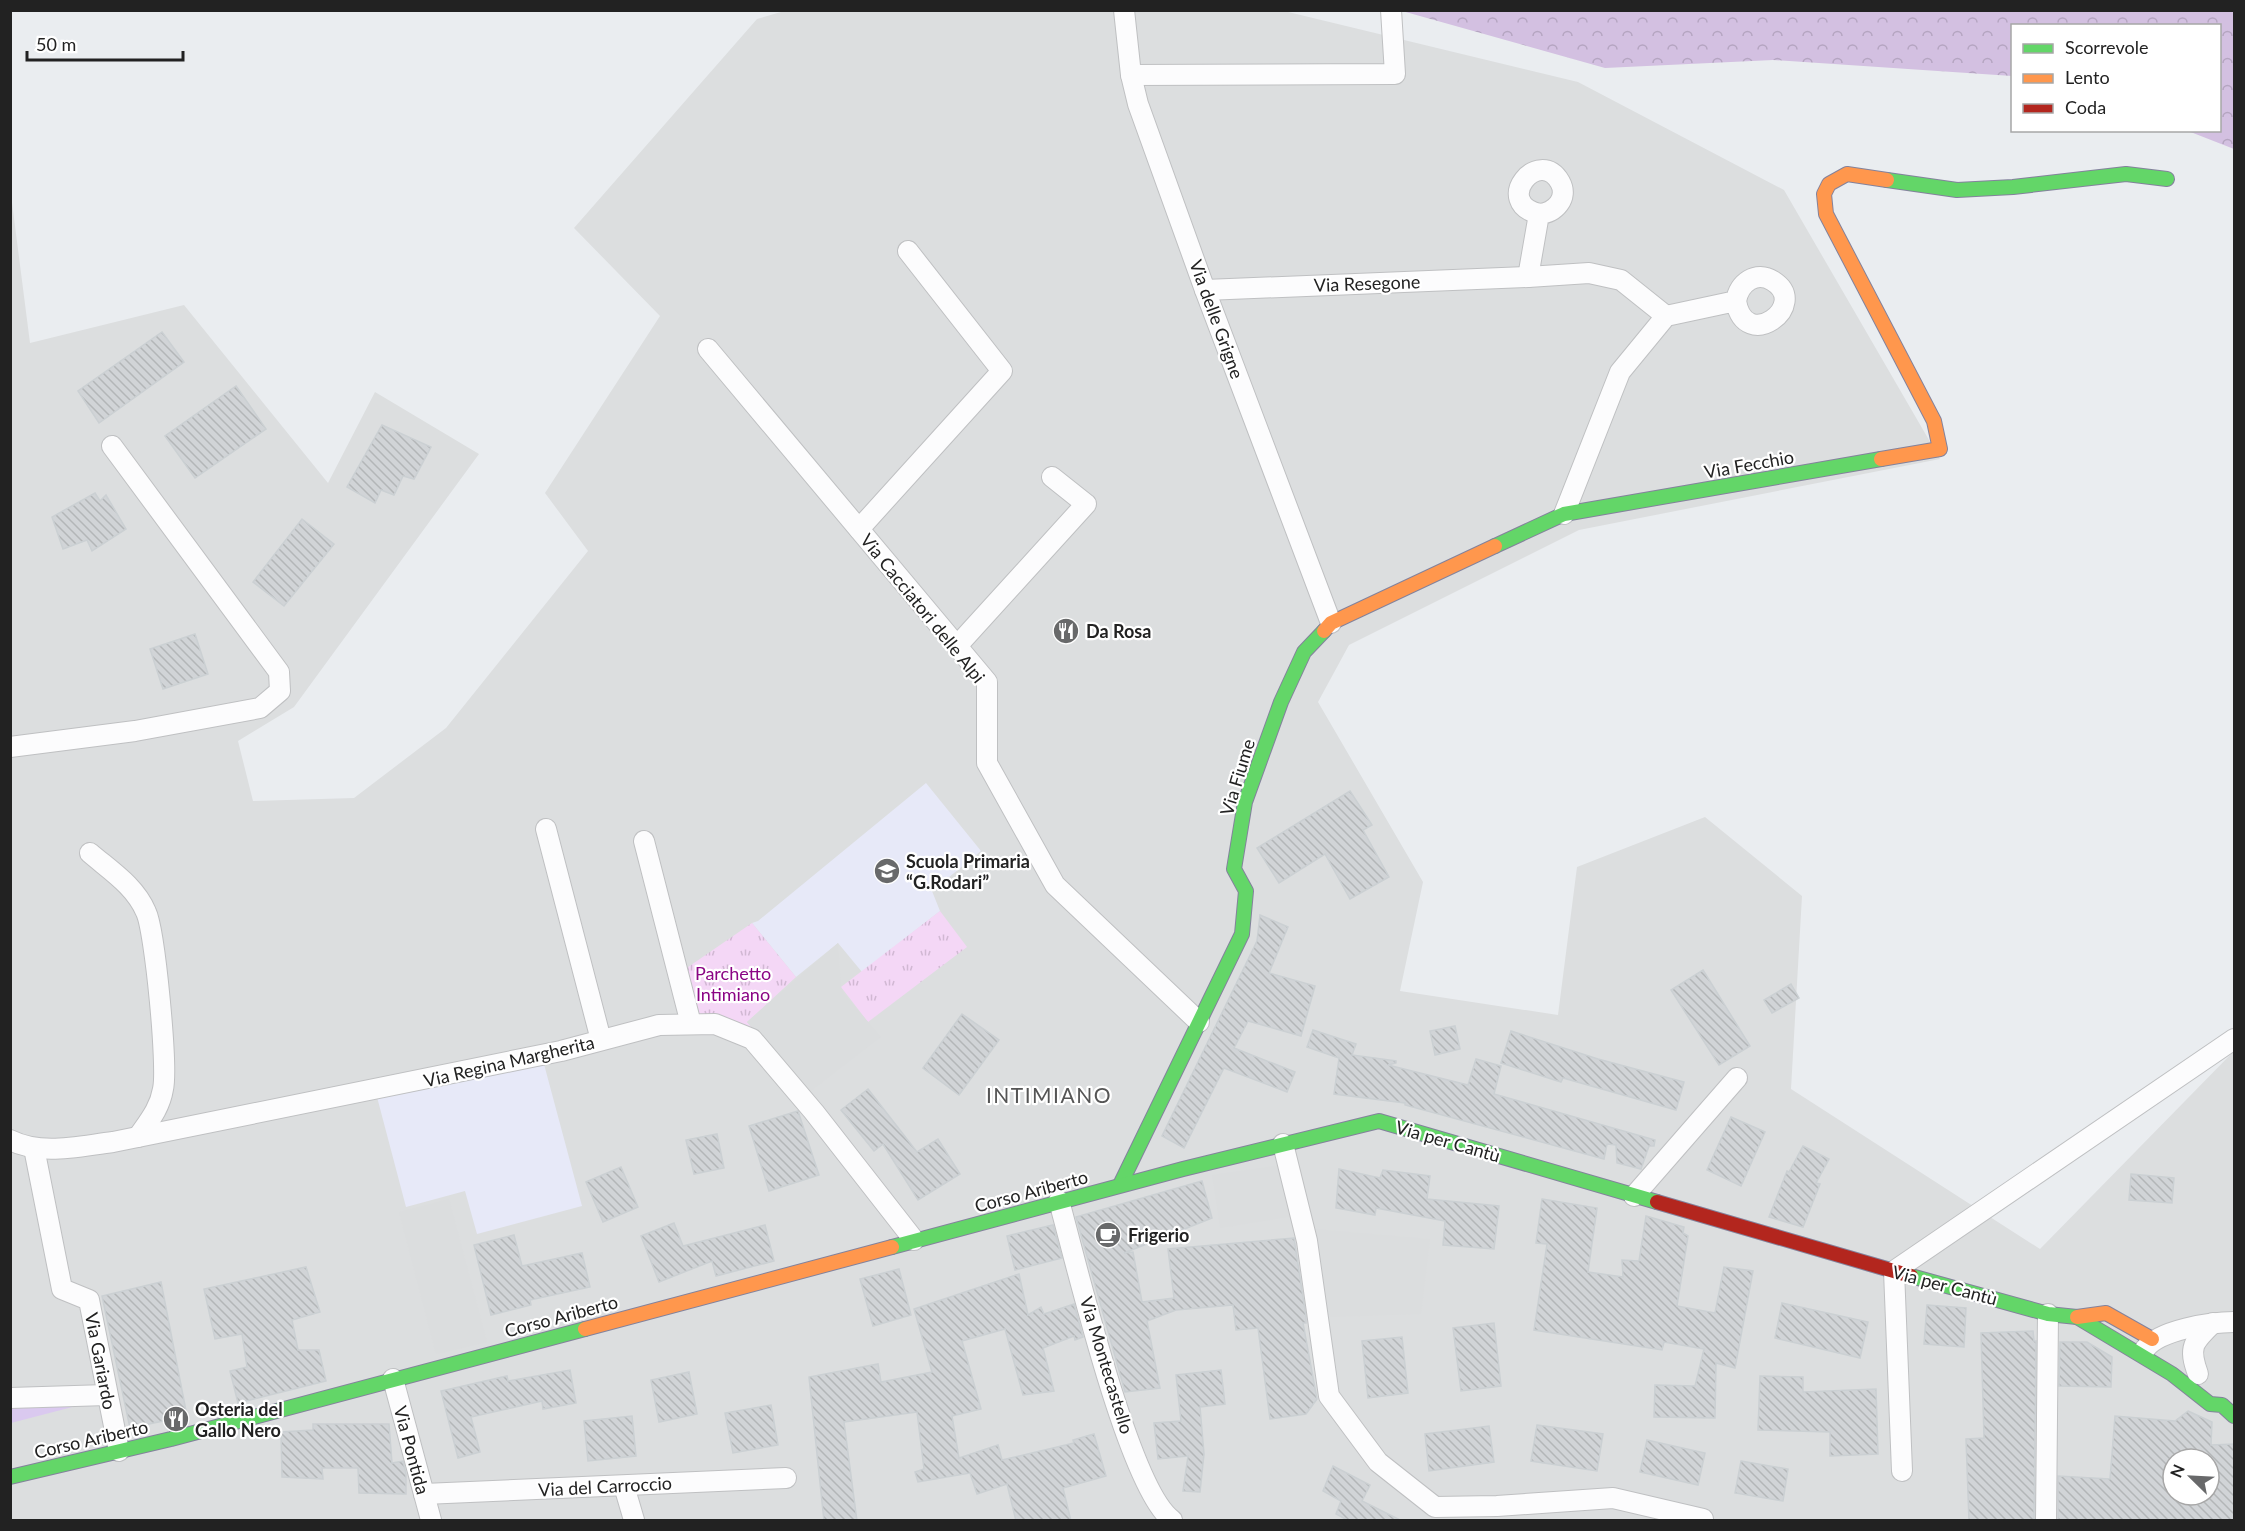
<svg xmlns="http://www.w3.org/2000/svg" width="2245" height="1531" font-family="Lato,sans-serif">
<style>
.residential{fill:#dcdedf;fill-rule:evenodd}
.education{fill:#e7e9f8}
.forest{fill:url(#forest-crowns)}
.park{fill:url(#park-tufts)}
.garden{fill:#dac9ef}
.parking{fill:#dbddde}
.building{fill:url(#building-back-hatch);stroke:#cbd0d3;stroke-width:1.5;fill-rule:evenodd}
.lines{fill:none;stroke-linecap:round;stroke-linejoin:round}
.street-casing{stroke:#bfc0c2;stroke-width:22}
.fast-casing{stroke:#83829c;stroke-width:16}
.slow-casing{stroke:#83829c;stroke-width:16}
.jam-casing{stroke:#83829c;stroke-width:16}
.street{stroke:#fcfcfd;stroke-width:20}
.fast{stroke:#63d668;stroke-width:14}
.slow{stroke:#ff974d;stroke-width:14}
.jam{stroke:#b3261e;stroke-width:14}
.labels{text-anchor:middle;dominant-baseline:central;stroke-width:4.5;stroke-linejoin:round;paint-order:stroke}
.street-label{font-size:18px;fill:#222;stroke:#fff}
.poi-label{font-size:18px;font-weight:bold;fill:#222;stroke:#fff;text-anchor:start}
.park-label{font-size:18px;fill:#8a0584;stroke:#fff}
.quarter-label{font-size:21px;letter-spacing:1.5px;fill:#555;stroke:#fff}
</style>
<defs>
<pattern id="forest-crowns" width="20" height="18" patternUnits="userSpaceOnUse" patternTransform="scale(1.5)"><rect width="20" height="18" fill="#d3c0e1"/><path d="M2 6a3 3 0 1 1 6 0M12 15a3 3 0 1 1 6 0" fill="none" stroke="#b5a5c1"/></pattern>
<pattern id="park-tufts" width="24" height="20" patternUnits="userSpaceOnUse" patternTransform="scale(1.5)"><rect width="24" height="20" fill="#f4d7f6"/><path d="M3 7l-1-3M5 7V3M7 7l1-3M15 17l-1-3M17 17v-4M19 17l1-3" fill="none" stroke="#d1b8d3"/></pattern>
<pattern id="building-back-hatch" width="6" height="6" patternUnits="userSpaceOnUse" patternTransform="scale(1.5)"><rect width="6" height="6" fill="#d1d4d7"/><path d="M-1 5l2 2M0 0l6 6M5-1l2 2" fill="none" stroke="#b3b6b8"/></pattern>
</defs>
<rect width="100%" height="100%" fill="#eaedf0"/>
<path class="residential" d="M 788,10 L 1284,11 L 1578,82 L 1784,190 L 1940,459 L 1579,530 L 1349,645 L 1318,702 L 1423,882 L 1400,991 L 1558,1015 L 1577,867 L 1705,817 L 1802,896 L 1791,1089 L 2040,1249 L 2234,1051 L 2234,1520 L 11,1520 L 10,187 L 30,343 L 184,305 L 328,483 L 375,392 L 479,454 L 294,707 L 238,741 L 253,801 L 354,798 L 446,728 L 588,551 L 545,493 L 660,316 L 574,228 L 757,19 ZM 2173,1459 L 2209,1459 L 2209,1495 L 2173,1495 Z"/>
<g class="education">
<polygon points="926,783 981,851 932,891 940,911 862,972 838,943 796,977 752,923 758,921"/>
<polygon points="541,1053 582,1206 477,1234 465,1191 406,1207 377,1097"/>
</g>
<polygon class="forest" points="1402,11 2234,11 2234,149 2188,131 2220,130 2220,26 2012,26 2012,76 1773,60 1605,68"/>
<g class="park">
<polygon points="940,911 967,947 868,1022 841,987"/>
<polygon points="752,923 796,977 747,1022 757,1034 691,1024 678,974"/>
</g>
<polygon class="garden" points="84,1404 11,1423 10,1407"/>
<g class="parking">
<polygon points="838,943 841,987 845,995 881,1037 807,1094 747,1022"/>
<polygon points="1281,1165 1289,1217 1220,1228 1212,1175"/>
<polygon points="449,1199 487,1342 436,1354 399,1212"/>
<polygon points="1315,1229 1430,1239 1421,1314 1330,1317"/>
</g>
<g class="building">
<polygon points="162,332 184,362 99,423 78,391"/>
<polygon points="236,386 266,429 195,478 165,436"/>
<polygon points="382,425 431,447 414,479 403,476 394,495 381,490 375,503 347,487"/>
<polygon points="95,493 100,501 106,495 126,529 92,551 87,540 63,549 52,517"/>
<polygon points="302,519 334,544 284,606 253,582"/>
<polygon points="195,634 208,674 163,689 150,649"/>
<polygon points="1350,791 1372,825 1363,830 1389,877 1350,899 1325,854 1279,883 1257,848"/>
<polygon points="1260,915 1288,927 1269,973 1315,986 1301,1036 1248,1021 1234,1048 1295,1072 1287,1092 1224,1068 1184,1148 1162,1136 1257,941"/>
<polygon points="1703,970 1750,1046 1719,1065 1671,990"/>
<polygon points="1791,984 1799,998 1772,1013 1764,1000"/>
<polygon points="962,1014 999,1040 959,1095 923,1068"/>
<polygon points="1455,1026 1460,1049 1435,1055 1430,1031"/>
<polygon points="1313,1030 1356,1044 1352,1055 1396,1061 1396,1063 1388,1065 1468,1085 1476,1059 1501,1066 1494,1094 1655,1140 1654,1146 1649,1146 1641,1169 1617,1163 1616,1145 1607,1144 1604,1159 1405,1105 1405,1103 1334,1094 1339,1058 1307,1047"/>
<polygon points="1511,1031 1598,1059 1684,1082 1676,1110 1563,1078 1561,1082 1501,1063"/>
<polygon points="868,1089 917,1152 938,1139 960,1174 918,1200 883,1144 874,1151 841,1110"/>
<polygon points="798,1111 819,1175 769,1191 749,1126"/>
<polygon points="1731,1117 1765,1132 1741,1186 1707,1170"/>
<polygon points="717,1134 724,1168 694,1174 686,1140"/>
<polygon points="1803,1146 1829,1159 1816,1183 1820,1184 1803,1227 1769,1217 1787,1171 1789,1172"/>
<polygon points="621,1167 638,1207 603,1222 586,1182"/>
<polygon points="1339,1169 1380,1178 1383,1170 1430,1176 1427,1199 1499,1206 1494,1249 1443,1245 1445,1221 1376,1208 1375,1215 1336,1208"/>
<polygon points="2131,1174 2174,1178 2172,1203 2129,1200"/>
<polygon points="1202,1181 1212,1218 1124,1253 1133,1252 1142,1302 1174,1298 1168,1249 1294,1238 1306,1317 1306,1323 1303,1323 1317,1399 1306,1414 1270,1419 1258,1328 1236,1330 1233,1305 1176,1310 1147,1321 1160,1388 1125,1392 1076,1217"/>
<polygon points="1542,1199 1597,1208 1588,1272 1623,1277 1622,1260 1639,1261 1646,1216 1684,1227 1683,1233 1688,1236 1677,1306 1715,1313 1724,1267 1753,1271 1735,1368 1716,1363 1715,1418 1654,1417 1655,1385 1695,1386 1704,1349 1664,1342 1662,1350 1534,1330 1547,1244 1536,1243"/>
<polygon points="674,1223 683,1246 765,1225 774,1261 716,1276 712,1261 659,1282 641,1236"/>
<polygon points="1053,1225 1062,1258 1015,1270 1007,1236"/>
<polygon points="514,1235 522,1266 582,1253 590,1287 530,1300 531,1305 491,1315 474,1245"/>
<polygon points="306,1267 320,1312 292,1320 298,1350 319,1350 326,1381 238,1403 230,1371 247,1367 242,1334 215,1339 204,1289"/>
<polygon points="899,1269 911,1315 873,1326 860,1279"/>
<polygon points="1019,1274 1028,1315 1041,1307 1044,1314 1074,1304 1083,1337 1075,1340 1074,1336 1043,1348 1054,1391 1023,1395 1005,1329 962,1341 981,1409 952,1416 959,1458 998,1445 1002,1460 1074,1443 1073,1440 1094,1434 1106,1476 1063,1488 1071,1521 1016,1521 1007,1484 977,1494 970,1473 918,1482 915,1472 924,1469 917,1412 844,1422 857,1521 824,1521 809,1377 878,1364 881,1382 932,1372 914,1309"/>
<polygon points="161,1282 187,1416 130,1428 102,1296"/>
<polygon points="1782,1303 1868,1322 1860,1358 1775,1338"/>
<polygon points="1927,1305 1966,1308 1964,1347 1924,1344"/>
<polygon points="1494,1323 1501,1386 1461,1391 1453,1328"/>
<polygon points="2033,1331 2034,1341 2036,1341 2034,1521 1969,1521 1966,1439 1984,1438 1981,1333"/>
<polygon points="1402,1337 1408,1393 1368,1398 1362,1341"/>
<polygon points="2060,1342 2087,1342 2112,1357 2111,1387 2059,1386"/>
<polygon points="570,1370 576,1403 543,1409 542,1401 471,1417 480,1452 458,1458 441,1391 507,1376 508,1381"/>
<polygon points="1221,1370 1225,1404 1200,1407 1204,1454 1200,1492 1183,1491 1188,1456 1158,1459 1154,1423 1181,1421 1176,1375"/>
<polygon points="689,1372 697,1414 659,1422 651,1380"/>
<polygon points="1760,1376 1803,1377 1803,1392 1876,1389 1878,1454 1830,1456 1830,1432 1758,1430"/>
<polygon points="771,1405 778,1445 733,1453 725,1413"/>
<path d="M 2188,1411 L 2212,1422 L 2211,1445 L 2235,1444 L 2235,1521 L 2058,1521 L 2058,1476 L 2110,1479 L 2115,1416 L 2175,1421 ZM 2173,1459 L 2209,1459 L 2209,1495 L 2173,1495 Z"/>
<polygon points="632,1416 636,1456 588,1461 584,1421"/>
<polygon points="313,1424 389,1424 392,1463 403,1461 406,1474 406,1494 359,1493 358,1468 322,1468 323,1479 282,1477 281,1432 313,1430"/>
<polygon points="1537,1425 1603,1434 1597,1471 1531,1461"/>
<polygon points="1489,1426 1494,1462 1429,1471 1425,1434"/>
<polygon points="1647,1440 1705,1453 1698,1485 1640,1472"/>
<polygon points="1741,1461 1788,1469 1783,1501 1735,1493"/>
<polygon points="1333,1466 1370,1485 1362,1501 1402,1521 1349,1521 1336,1514 1341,1501 1323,1491"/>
</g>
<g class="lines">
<g class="street-casing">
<g id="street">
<polyline points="1124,10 1131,75 1138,104 1205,290 1331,623"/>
<polyline points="1131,75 1395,74 1391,10"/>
<path d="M 1539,214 C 1492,202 1539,146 1560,182 C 1569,198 1555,213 1539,214 L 1528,277 L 1589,273 L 1621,280 L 1666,316"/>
<polyline points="1205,290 1528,277"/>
<polyline points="708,349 987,682 987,763 1055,885 1199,1022"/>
<path d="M 1564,514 L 1620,372 L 1666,316 L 1736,301 C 1745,354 1811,305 1773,281 C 1756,270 1739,283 1736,301"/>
<polyline points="859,529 1002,371 908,251"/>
<polyline points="957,646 1086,504 1052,477"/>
<polyline points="10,747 135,731 260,708 280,691 279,672 112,446"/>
<polyline points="546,829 601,1040"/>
<polyline points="644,841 691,1024"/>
<path d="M 90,853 C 111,871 135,886 146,912 C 155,931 168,1068 163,1089 C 160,1108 149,1121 138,1137"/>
<path d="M 10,1140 C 42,1156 79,1146 113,1142 L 561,1051 L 659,1025 L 715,1024 L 752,1039 L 814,1112 L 914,1240"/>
<polyline points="1283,1144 1307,1241 1329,1396 1378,1462 1435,1507 1497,1506 1613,1498 1703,1519"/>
<polyline points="34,1148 62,1289 89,1300 119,1451"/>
<polyline points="1634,1196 1737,1078"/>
<path d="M 1059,1201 C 1076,1262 1129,1489 1172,1520"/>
<path d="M 2145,1349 C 2159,1330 2211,1322 2234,1322"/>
<path d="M 2198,1374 C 2188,1347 2193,1342 2213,1323"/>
<polyline points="393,1379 431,1520"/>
<polyline points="10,1398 107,1395"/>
<polyline points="1902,1471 1894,1271 2234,1039"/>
<polyline points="624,1486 634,1520"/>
<polyline points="424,1494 786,1478"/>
<polyline points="2046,1520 2048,1314"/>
</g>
</g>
<g class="fast-casing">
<g id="fast">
<polyline points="1887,180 1957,190 2013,187 2126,174 2167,179"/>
<polyline points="1495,546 1564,514 1881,459"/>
<polyline points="1120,1185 1242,934 1246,891 1234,869 1245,802 1281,702 1304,652 1324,631"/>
<polyline points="892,1247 1183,1169 1379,1121 1657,1202"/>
<polyline points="1911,1276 2048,1314 2077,1317 2172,1374 2210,1404 2222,1405 2234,1416"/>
<polyline points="10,1477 171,1439 585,1329"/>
</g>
</g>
<g class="slow-casing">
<g id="slow">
<polyline points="1881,459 1940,449 1934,421 1826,214 1824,194 1829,184 1847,174 1887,180"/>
<polyline points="1324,631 1331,623 1495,546"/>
<polyline points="2077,1317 2106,1313 2152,1339"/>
<polyline points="585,1329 892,1247"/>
</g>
</g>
<g class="jam-casing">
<polyline id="jam" points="1657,1202 1911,1276"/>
</g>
<use href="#street" class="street"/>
<use href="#fast" class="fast"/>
<use href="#slow" class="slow"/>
<use href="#jam" class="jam"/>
</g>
<defs>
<g id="restaurant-disc" transform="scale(1.35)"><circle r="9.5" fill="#68696a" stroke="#fff"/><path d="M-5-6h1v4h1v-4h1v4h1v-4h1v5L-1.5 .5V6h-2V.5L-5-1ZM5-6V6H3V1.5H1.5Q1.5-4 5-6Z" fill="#fff"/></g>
<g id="school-disc" transform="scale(1.35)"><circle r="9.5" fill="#68696a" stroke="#fff"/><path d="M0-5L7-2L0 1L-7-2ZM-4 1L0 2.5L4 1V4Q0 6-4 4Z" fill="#fff"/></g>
<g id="cafe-disc" transform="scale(1.35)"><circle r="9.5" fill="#68696a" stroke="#fff"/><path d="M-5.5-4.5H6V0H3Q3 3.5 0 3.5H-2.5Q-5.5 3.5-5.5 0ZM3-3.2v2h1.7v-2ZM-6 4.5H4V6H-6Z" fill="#fff"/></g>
</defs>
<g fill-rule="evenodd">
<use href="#restaurant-disc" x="1066" y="631"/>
<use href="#school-disc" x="887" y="871"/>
<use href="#cafe-disc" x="1108" y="1235"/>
<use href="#restaurant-disc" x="176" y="1419"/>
</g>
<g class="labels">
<g class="street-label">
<text transform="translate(1367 283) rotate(-2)">Via Resegone</text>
<text transform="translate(1217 319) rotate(70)">Via delle Grigne</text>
<text transform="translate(1749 464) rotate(-10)">Via Fecchio</text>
<text transform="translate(923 608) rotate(51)">Via Cacciatori delle Alpi</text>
<text transform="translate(1237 777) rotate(-73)">Via Fiume</text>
<text transform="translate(509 1061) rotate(-13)">Via Regina Margherita</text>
<text transform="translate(1448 1141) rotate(16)">Via per Cantù</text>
<text transform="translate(1031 1191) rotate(-15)">Corso Ariberto</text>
<text transform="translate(1945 1285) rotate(15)">Via per Cantù</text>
<text transform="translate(561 1316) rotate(-15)">Corso Ariberto</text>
<text transform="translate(101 1361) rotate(79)">Via Gariardo</text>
<text transform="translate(1107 1365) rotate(73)">Via Montecastello</text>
<text transform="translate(91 1439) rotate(-13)">Corso Ariberto</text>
<text transform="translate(412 1450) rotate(75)">Via Pontida</text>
<text transform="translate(605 1486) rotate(-3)">Via del Carroccio</text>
</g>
<g class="poi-label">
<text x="1086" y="631">Da Rosa</text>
<text x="906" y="861">Scuola Primaria<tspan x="906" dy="21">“G.Rodari”</tspan></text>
<text x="1128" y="1235">Frigerio</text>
<text x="195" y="1409">Osteria del<tspan x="195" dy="21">Gallo Nero</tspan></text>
</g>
<g class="park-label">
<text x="733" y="973">Parchetto<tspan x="733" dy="21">Intimiano</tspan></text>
</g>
<g class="quarter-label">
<text x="1049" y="1094">INTIMIANO</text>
</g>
</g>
<rect width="2245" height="1531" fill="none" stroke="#222222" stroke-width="24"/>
<rect x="2011" y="24" width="210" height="108" fill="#ffffff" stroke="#a7a7a7" stroke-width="1.5"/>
<rect x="2023" y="44" width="30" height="9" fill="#63d668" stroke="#a7a7a7" stroke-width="1.5"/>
<text x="2065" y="54" font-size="18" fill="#222222">Scorrevole</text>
<rect x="2023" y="74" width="30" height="9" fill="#ff974d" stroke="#a7a7a7" stroke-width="1.5"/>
<text x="2065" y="84" font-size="18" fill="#222222">Lento</text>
<rect x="2023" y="104" width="30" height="9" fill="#b3261e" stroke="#a7a7a7" stroke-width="1.5"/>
<text x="2065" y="114" font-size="18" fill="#222222">Coda</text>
<g transform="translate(2191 1477) rotate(294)"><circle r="28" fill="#ffffff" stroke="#a7a7a7" stroke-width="1.5"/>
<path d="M0-4.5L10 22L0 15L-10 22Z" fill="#68696a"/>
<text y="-9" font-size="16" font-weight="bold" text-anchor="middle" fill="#222222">N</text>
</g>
<path d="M27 51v9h156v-9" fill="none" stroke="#222222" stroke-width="3"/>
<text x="36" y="51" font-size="18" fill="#222222" stroke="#ffffff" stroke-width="4.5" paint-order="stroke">50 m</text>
</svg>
